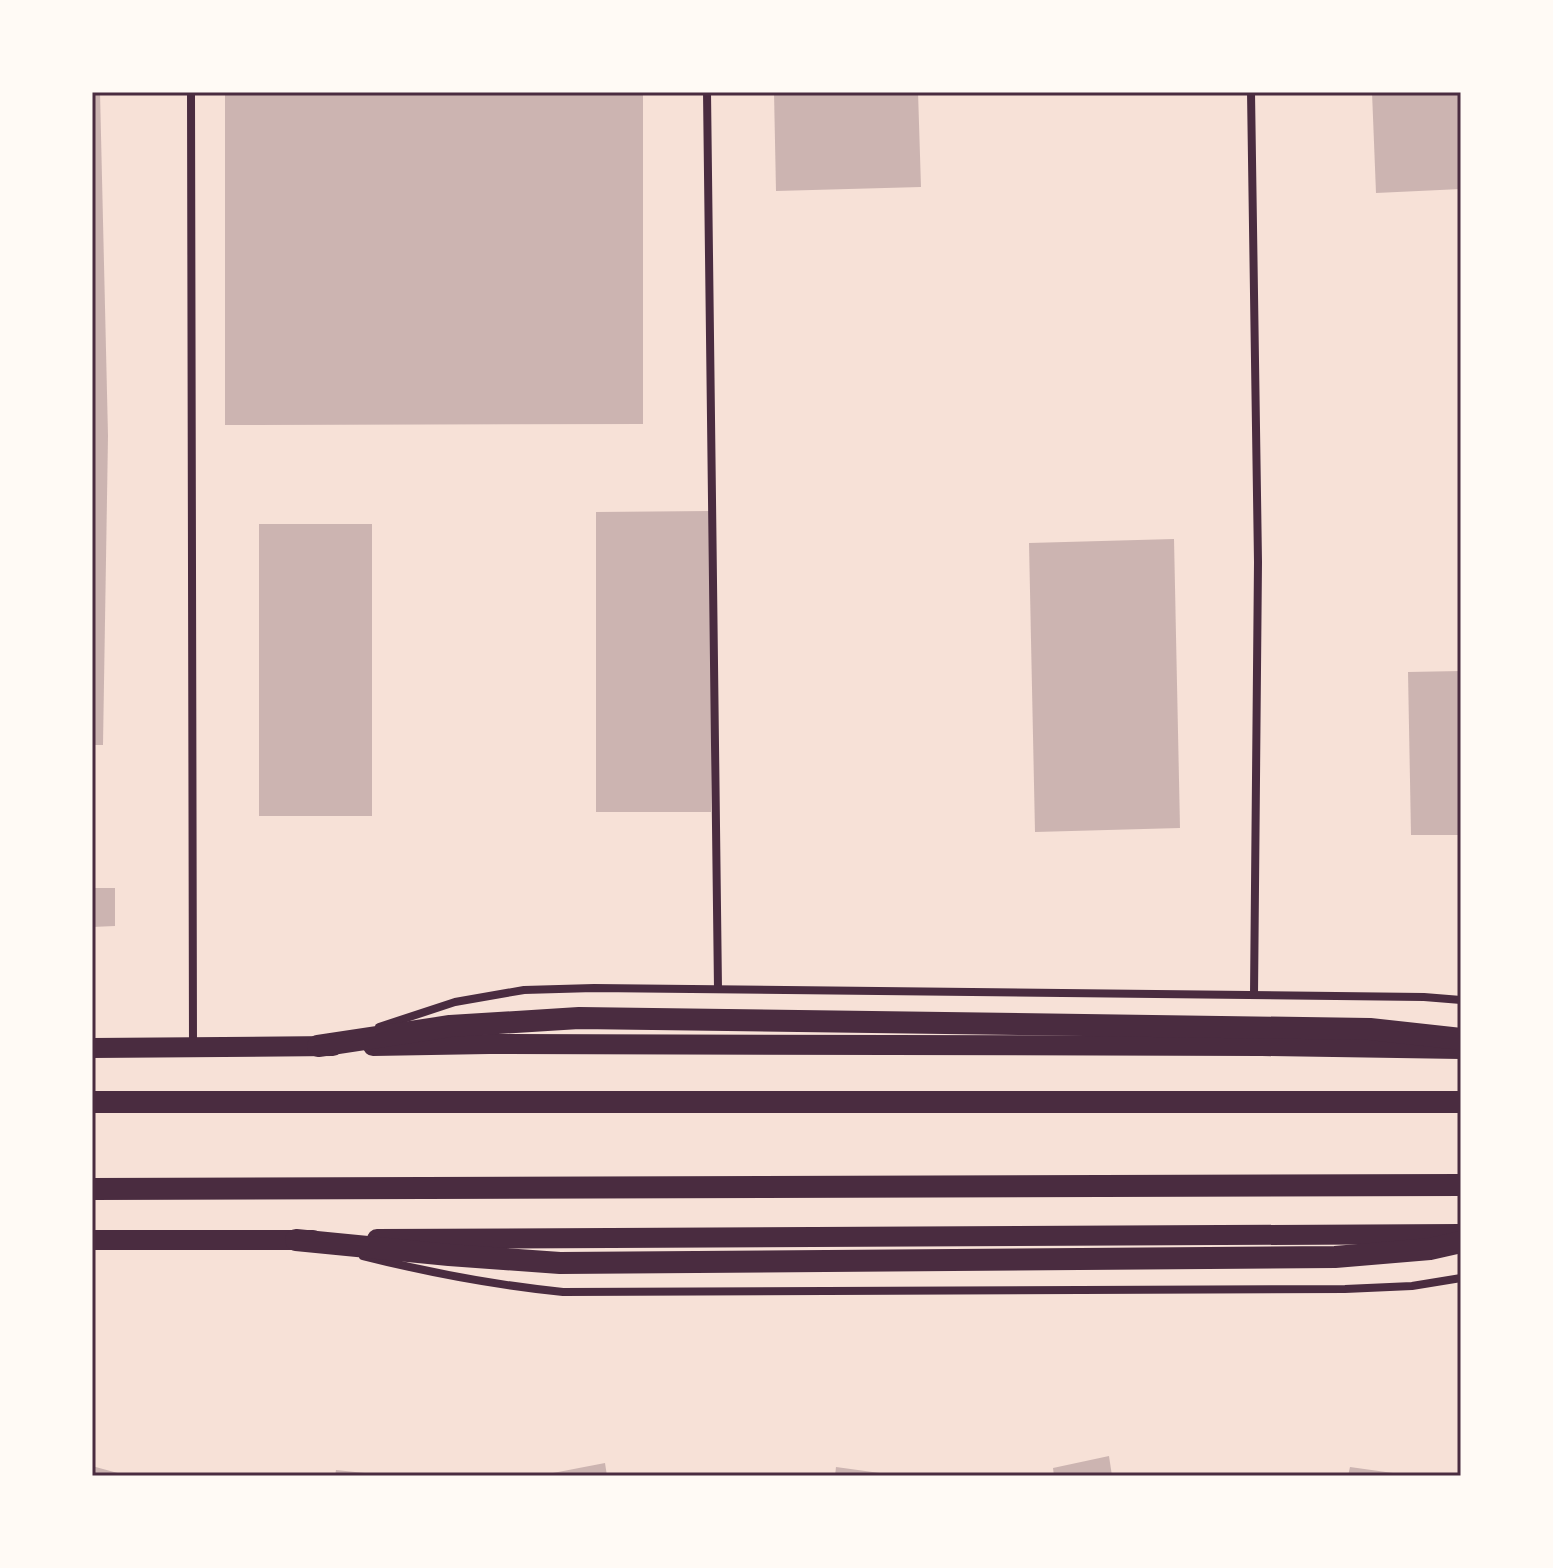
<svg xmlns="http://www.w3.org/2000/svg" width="1553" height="1568" font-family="'Zilla Slab',serif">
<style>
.building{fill:#ccb4b1}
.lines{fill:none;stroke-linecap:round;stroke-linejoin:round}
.minor{stroke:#4a2c40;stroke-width:8}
.primary{stroke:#4a2c40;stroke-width:20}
.trunk{stroke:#4a2c40;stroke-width:22}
.neatline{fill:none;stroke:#4a2c40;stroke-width:3}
</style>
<rect width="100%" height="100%" fill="#f7e1d7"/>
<g class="building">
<polygon points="92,92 100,92 108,436 103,745 92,745"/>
<polygon points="225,92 643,92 643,424 225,425"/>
<polygon points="774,92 918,92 921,187 776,191"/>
<polygon points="1372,92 1461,92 1461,189 1376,193"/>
<polygon points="711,511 711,812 596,812 596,512"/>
<rect x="259" y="524" width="113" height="292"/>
<polygon points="1174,539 1180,828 1035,832 1029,543"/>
<polygon points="1461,671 1461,835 1411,835 1408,672"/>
<polygon points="92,888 115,888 115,926 92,927"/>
<polygon points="1109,1456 1112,1476 1054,1476 1053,1468"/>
<polygon points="605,1463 607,1476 553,1476 553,1473"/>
<polygon points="92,1466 125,1475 125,1476 92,1476"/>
<polygon points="836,1467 887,1474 886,1476 835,1476"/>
<polygon points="1350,1467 1400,1474 1400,1476 1348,1476"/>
<polygon points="336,1470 374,1474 374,1476 335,1476"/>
</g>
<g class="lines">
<g class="minor">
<polyline points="191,92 193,1047"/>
<polyline points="707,92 718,989"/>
<polyline points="1251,92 1258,562 1254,995"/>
<polyline points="379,1027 455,1002 524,990 594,988 1424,997 1461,1000"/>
<path d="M 363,1256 C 430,1273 495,1285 563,1292 L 1345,1289 L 1412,1286 L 1461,1278"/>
</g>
<g class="primary">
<polyline points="373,1046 489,1044 1262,1046 1461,1049"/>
<polyline points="92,1048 333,1046"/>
<polyline points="377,1239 1461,1234"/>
<polyline points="92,1240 313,1240"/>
</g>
<g class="trunk">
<polyline points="318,1046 450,1026 579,1018 1370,1029 1461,1039"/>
<polyline points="92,1102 1461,1102"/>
<polyline points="92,1189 1461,1185"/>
<polyline points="296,1240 449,1255 560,1263 1335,1257 1430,1249 1461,1242"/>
</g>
</g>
<rect width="1553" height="1568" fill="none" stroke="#fffaf5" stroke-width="188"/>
<rect x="94" y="94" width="1365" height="1380" class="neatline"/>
</svg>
